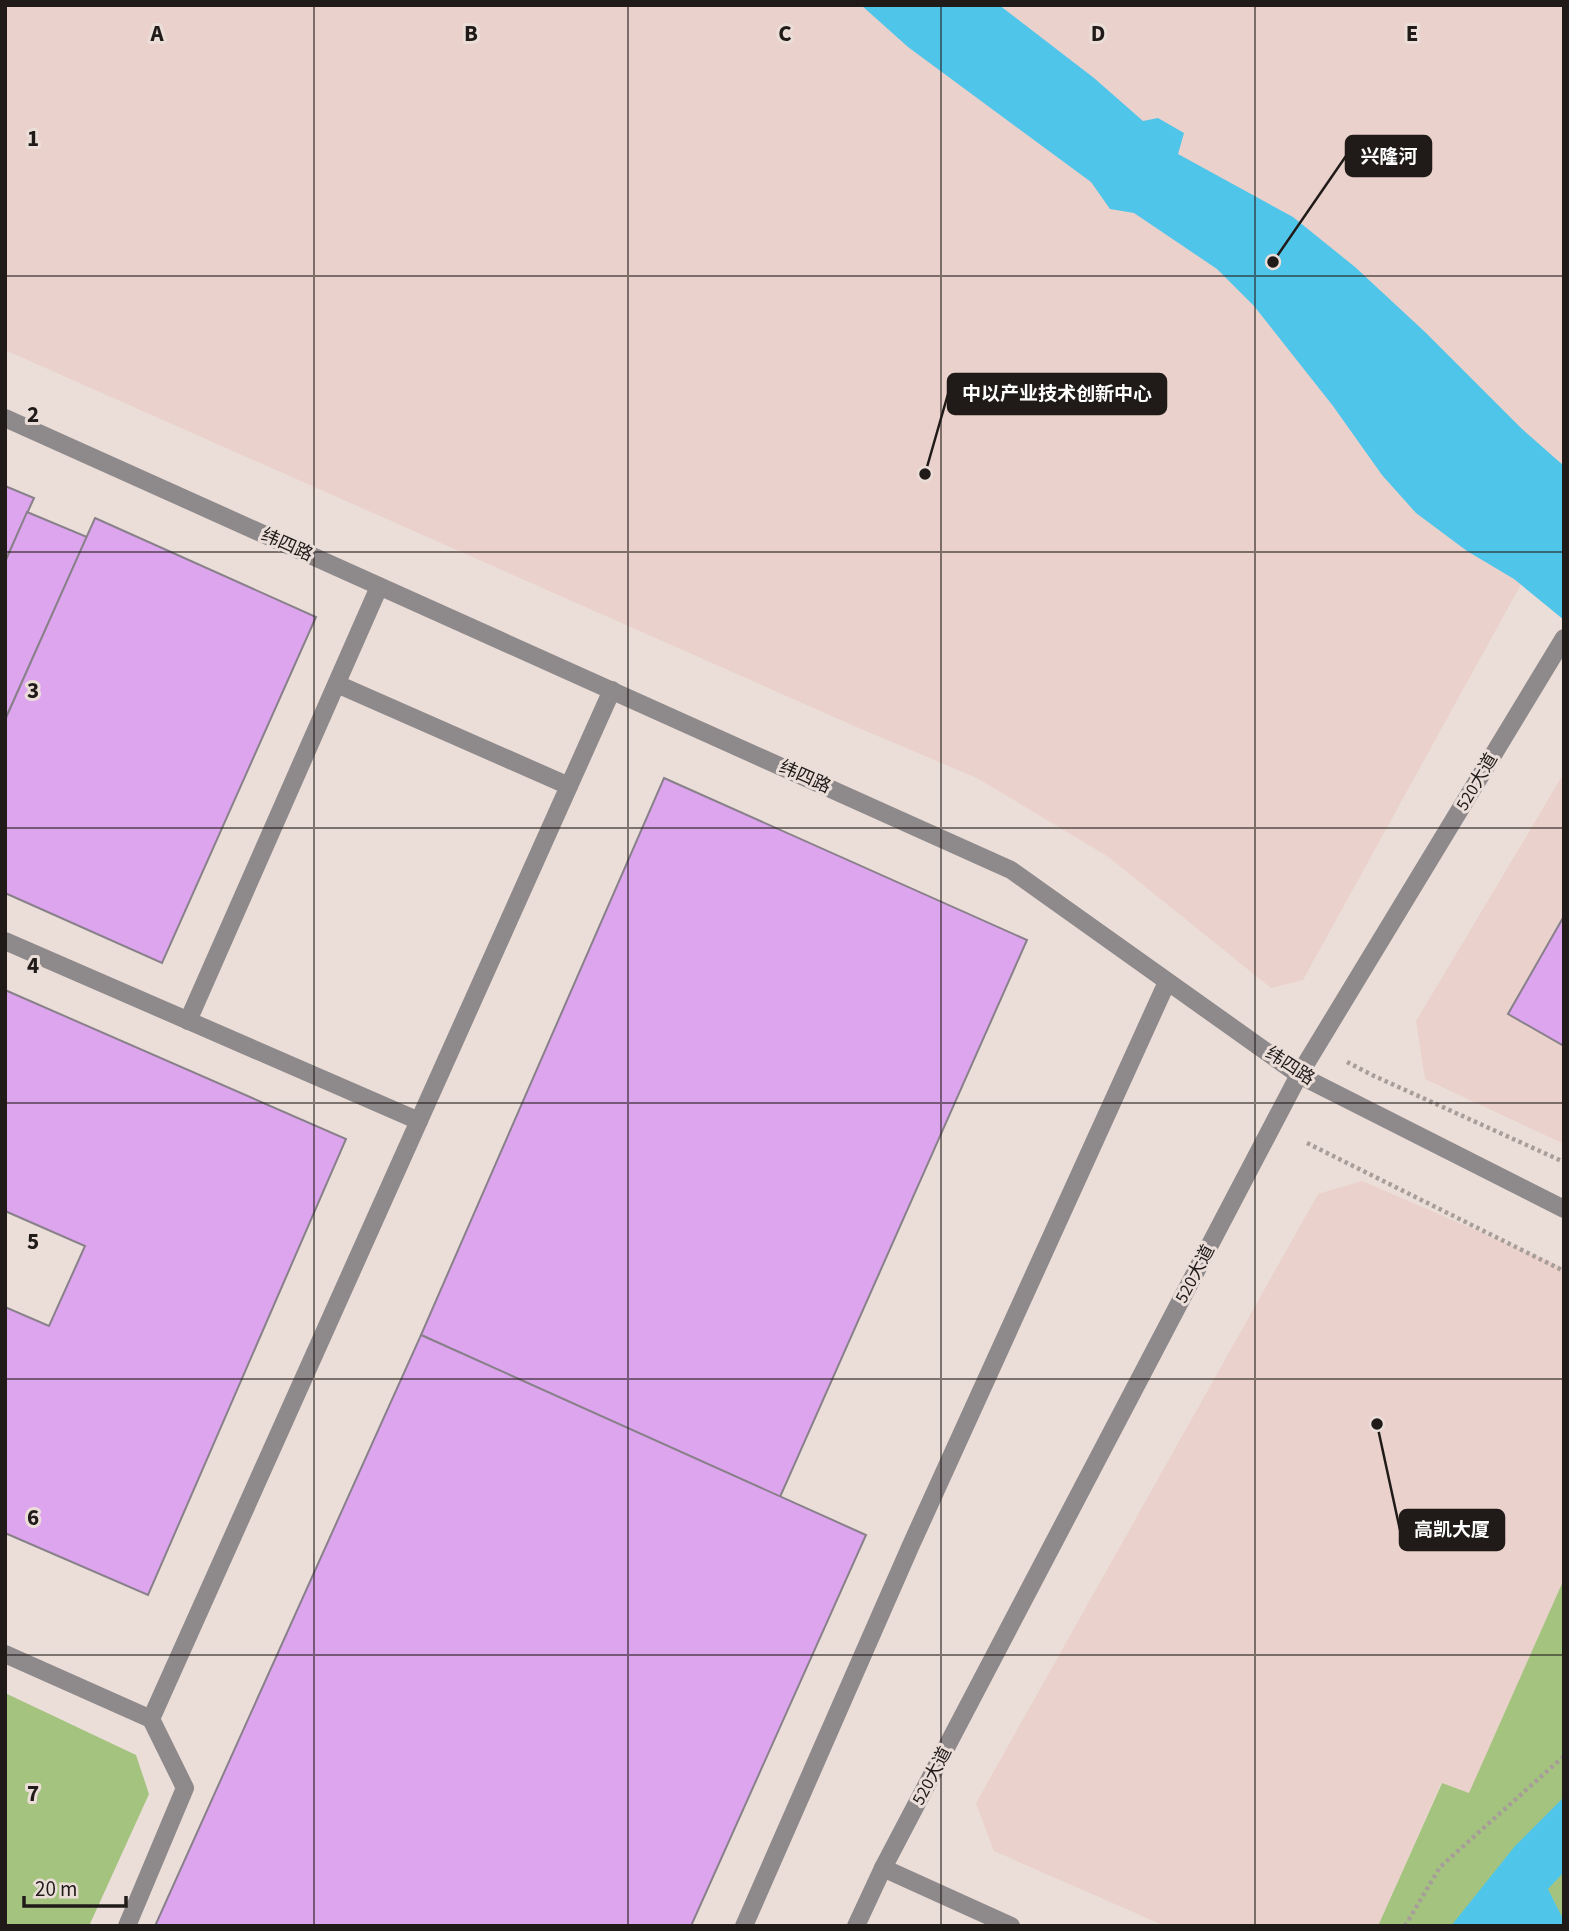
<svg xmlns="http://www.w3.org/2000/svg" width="1569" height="1931" font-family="'Source Sans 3','Noto Sans SC',sans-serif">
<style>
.commercial{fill:#ead1cb}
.green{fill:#a4c37f}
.water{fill:#50c5ea}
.building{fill:#dda5ee;stroke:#88818a;stroke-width:2}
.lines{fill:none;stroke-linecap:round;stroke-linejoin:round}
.path{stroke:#a89e99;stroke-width:4.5;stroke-dasharray:3.5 3.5;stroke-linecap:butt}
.minor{stroke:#8e898b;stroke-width:18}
.grid{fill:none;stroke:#201b19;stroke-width:2;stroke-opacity:0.55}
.labels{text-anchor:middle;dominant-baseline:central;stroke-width:6;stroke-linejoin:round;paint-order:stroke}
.street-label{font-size:18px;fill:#201b19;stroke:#ebded8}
.grid-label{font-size:23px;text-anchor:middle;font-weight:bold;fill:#201b19;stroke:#ebded8;stroke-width:6;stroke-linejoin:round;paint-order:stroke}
.leader{fill:none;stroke:#201b19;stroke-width:2.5}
.callout-dot{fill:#201b19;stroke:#ebded8;stroke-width:2.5}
.callout{fill:#201b19;stroke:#201b19;stroke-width:2.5}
.callout-label{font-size:19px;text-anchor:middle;font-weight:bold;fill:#fff}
</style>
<rect width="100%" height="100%" fill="#ebded8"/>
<g class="commercial">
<polygon points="5,5 1564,5 1564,511 1514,597 1303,980 1271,988 1107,856 977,778 861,729 5,350"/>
<polygon points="1564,773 1564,1144 1425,1079 1416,1021"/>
<polygon points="1362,1181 1564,1268 1564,1579 1469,1794 1441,1783 1378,1926 1165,1926 994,1851 976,1803 1318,1194"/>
</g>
<g class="green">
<polygon points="1564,1579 1564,1926 1378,1926 1442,1783 1469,1793"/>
<polygon points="5,1693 136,1755 149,1794 89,1926 5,1926"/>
</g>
<g class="water">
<polygon points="861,5 999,5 1094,78 1143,121 1158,118 1184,133 1178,154 1293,217 1355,267 1425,332 1521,428 1564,466 1564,620 1514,579 1467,551 1416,513 1382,475 1333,406 1254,306 1217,269 1134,213 1110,209 1091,182 908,47"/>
<polygon points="1564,1797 1564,1872 1548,1889 1564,1921 1564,1926 1451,1926 1515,1846"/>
</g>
<g class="building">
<polygon points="5,486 34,498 5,562"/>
<polygon points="27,512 87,537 5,720 5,562"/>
<polygon points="95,518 316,617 162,963 5,893 5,720"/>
<polygon points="664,778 1027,940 780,1497 421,1335"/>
<polygon points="1564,916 1564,1046 1508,1014"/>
<polygon points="5,990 346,1139 148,1595 5,1533 5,1307 49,1326 85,1246 5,1211"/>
<polygon points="421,1335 866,1535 691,1926 155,1926"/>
</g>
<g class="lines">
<g class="path">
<polyline points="1347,1062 1372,1075 1564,1162"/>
<polyline points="1307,1143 1564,1271"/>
<polyline points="1405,1926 1440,1867 1564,1756"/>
</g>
<g class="minor">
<polyline points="5,418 1011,870 1299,1075 1564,1209"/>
<polyline points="337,684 569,786"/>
<polyline points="5,941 419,1121"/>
<polyline points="188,1021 379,587"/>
<polyline points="5,1654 151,1719"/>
<polyline points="883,1868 1011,1926"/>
<polyline points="127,1926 185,1788 151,1719 612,690"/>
<polyline points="744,1926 911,1545 1167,982"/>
<polyline points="856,1926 883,1868 1299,1075 1564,638"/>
</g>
</g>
<path class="grid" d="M 314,5 L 314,1926M 628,5 L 628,1926M 941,5 L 941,1926M 1255,5 L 1255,1926M 5,276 L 1564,276M 5,552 L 1564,552M 5,828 L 1564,828M 5,1103 L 1564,1103M 5,1379 L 1564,1379M 5,1655 L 1564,1655"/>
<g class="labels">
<g class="street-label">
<text transform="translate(287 545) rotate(24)">纬四路</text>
<text transform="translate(805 777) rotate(24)">纬四路</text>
<text transform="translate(1477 782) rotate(-59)">520大道</text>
<text transform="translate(1290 1066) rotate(33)">纬四路</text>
<text transform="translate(1195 1274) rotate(-62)">520大道</text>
<text transform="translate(932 1776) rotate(-62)">520大道</text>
</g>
</g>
<g class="grid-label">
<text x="157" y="41">A</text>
<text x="471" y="41">B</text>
<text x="785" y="41">C</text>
<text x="1098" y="41">D</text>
<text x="1412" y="41">E</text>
<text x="33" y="146">1</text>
<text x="33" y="422">2</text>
<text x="33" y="698">3</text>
<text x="33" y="973">4</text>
<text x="33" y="1249">5</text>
<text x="33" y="1525">6</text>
<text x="33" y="1801">7</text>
</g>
<path class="leader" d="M1273 262L1346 156M925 474L948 394M1377 1424L1400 1530"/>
<g class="callout-dot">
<circle cx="1273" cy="262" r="7"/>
<circle cx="925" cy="474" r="7"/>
<circle cx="1377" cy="1424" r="7"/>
</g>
<g class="callout">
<rect x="1346" y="136" width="85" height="40" rx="7"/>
<rect x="948" y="374" width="218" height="40" rx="7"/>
<rect x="1400" y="1510" width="104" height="40" rx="7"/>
</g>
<g class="callout-label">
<text x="1389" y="163">兴隆河</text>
<text x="1057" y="400">中以产业技术创新中心</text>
<text x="1452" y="1536">高凯大厦</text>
</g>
<rect width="1569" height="1931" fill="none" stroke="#201b19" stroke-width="14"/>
<path d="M24 1896v10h102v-10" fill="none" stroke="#201b19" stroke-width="3.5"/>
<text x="35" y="1896" font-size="21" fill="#201b19" stroke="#ebded8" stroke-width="5" paint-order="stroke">20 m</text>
</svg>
